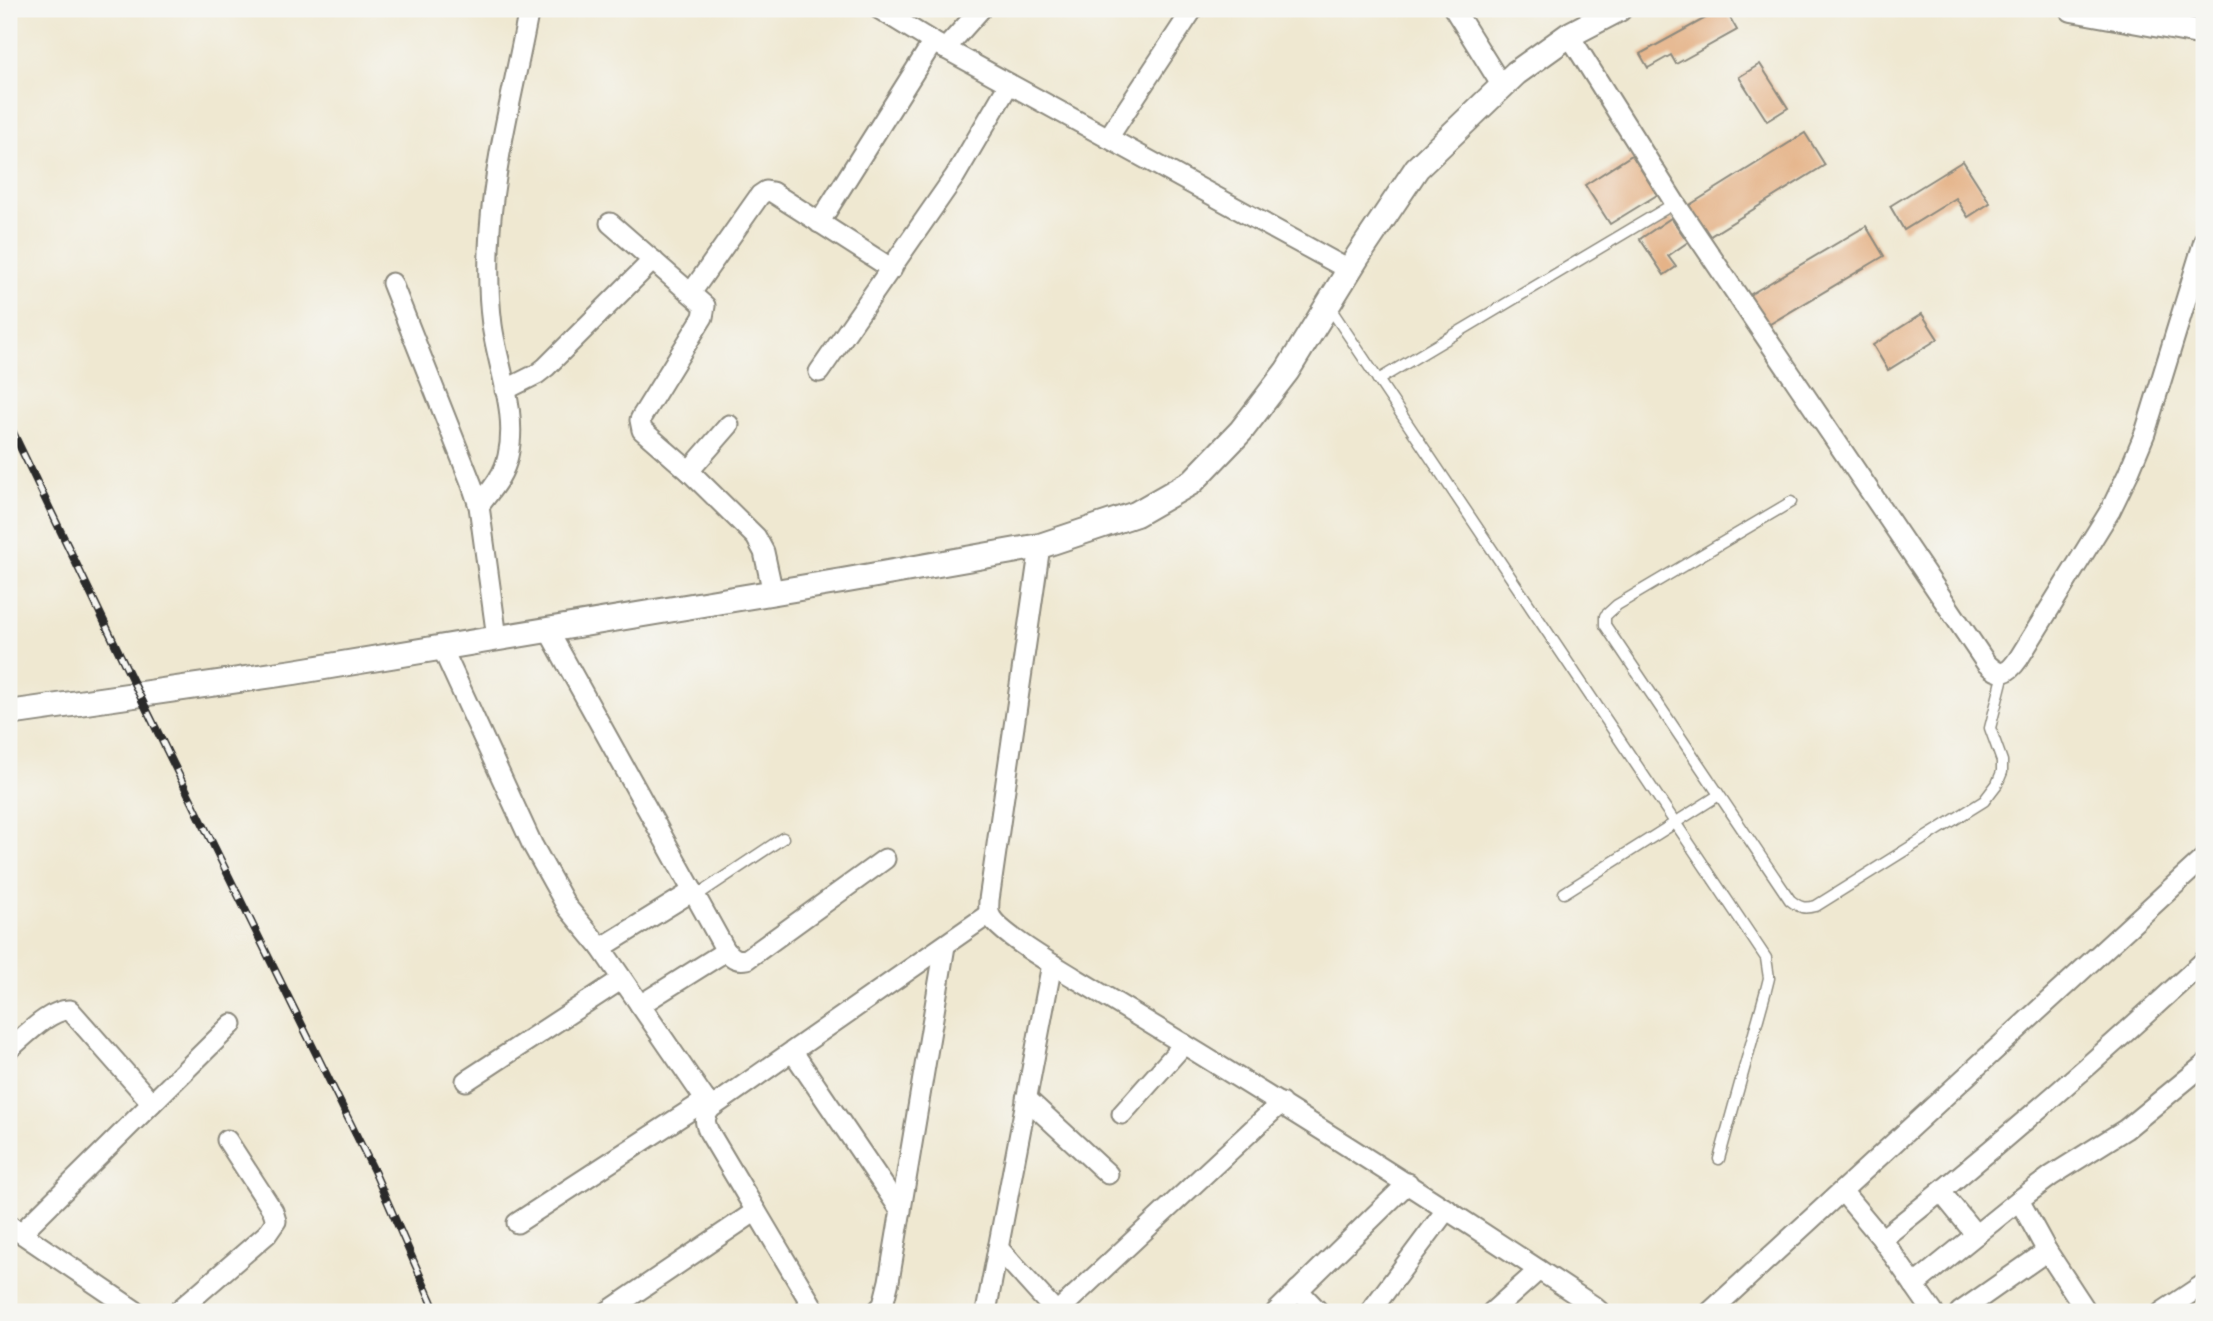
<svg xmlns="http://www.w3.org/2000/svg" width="2213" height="1321" font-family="Mynerve,sans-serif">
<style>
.building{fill:#e5b388}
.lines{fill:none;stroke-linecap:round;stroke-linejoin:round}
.service-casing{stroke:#8d8a7e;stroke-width:13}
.minor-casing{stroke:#8d8a7e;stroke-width:23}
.tertiary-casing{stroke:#8d8a7e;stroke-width:28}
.service{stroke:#fff;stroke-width:10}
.minor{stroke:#fff;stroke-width:19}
.tertiary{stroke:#fff;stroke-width:24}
.rail-casing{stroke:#2b2b2b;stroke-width:8}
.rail{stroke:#f6f6f2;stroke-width:5;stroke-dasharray:16;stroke-linecap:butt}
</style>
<rect width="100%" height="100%" fill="#f6f6f2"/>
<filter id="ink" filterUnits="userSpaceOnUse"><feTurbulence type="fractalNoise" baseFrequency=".0143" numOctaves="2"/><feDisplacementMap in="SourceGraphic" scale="14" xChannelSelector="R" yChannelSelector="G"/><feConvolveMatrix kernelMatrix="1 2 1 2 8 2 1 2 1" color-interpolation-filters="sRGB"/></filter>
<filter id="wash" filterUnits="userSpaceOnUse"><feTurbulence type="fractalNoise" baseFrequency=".00686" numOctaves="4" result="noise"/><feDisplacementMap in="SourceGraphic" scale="28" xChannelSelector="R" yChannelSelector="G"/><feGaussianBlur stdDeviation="1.57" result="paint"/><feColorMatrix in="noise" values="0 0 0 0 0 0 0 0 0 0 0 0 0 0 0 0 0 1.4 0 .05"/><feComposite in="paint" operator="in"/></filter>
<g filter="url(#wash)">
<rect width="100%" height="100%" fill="#efe8d1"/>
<g id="blocks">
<g class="building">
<polygon points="1722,9 1725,9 1737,30 1676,64 1671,55 1648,68 1640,54"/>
<polygon points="1760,64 1788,108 1767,121 1739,77"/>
<polygon points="1805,133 1825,165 1707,238 1688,206"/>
<polygon points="1632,155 1657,195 1610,224 1585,185"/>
<polygon points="1963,161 1990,203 1968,217 1956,198 1904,230 1890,206"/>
<polygon points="1671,218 1688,242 1668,256 1676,267 1664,275 1640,239"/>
<polygon points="1866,226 1884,256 1765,327 1746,297"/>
<polygon points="1922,314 1938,339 1888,370 1873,345"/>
</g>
</g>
</g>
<g filter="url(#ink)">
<use href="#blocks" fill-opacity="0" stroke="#8d8a7e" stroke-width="2"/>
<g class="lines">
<g class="service-casing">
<g id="service">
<polyline points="1328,305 1766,958 1769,978 1766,990 1719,1159"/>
<polyline points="1378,380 1675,203"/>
<path d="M 1791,502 L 1617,605 L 1605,616 L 1605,625 L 1790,900 C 1800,908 1804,909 1816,906 L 1984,801 L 1997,784 L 2002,772 L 2002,761 L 1990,728 L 2004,673"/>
<polyline points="1564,893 1719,795"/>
<polyline points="696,896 783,838"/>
</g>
</g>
<g class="minor-casing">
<g id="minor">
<polyline points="879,9 933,42 1349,270"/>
<polyline points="1454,9 1502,86"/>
<path d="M 1569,35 L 1675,203 L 1986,663 C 2001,678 2008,674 2019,658 L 2110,511 L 2128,474 L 2145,433 L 2204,241"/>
<polyline points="945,49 981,9"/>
<polyline points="1108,138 1193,9"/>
<polyline points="610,223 705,306 703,317 642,416 640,420 642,430 689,471 756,537 764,552 773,593"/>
<polyline points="819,223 933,42"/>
<polyline points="392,283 472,485 479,506 497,638"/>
<polyline points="691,293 760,195 766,191 772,192 892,269"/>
<polyline points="819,372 955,176 1009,84"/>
<polyline points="505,390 537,374 546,367 653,260"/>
<polyline points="689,471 729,425"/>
<path d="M 479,506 C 490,491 504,476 508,456 C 518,413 498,368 492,325 C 488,294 488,261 490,229 C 495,158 516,80 529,9"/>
<path d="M 1040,546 L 989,900 C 989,904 988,911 990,915 C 997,932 1057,967 1075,978 C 1250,1083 1422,1192 1592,1305 L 1600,1312"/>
<path d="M 548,630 L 726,951 C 733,958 737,961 747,959 L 885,859"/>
<polyline points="442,648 532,844 567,907 601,948 711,1108"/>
<polyline points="601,948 693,891"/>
<polyline points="640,1005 726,951"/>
<path d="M 9,1049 C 24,1037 51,1008 70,1010 L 152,1103"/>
<polyline points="793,1052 901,1211"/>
<polyline points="466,1081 622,979"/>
<polyline points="1026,1098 1108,1174"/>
<polyline points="1122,1114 1184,1044"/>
<polyline points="1842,1191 1882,1239 1933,1312"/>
<polyline points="1941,1192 1976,1235"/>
<polyline points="2019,1200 2047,1251 2087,1312"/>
<polyline points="517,1223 706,1100"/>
<polyline points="9,1225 137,1312"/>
<polyline points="21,1233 232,1024"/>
<path d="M 1882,1239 C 1993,1151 2100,1057 2204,961"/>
<polyline points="998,1248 1056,1312"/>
<polyline points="1914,1285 2019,1200 2051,1176 2126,1129 2204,1065"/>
<polyline points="1298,1290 1319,1312"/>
<polyline points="177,1312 267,1234 276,1221 273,1211 227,1140"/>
<polyline points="607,1312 756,1211"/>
<path d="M 816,1312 L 709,1132 C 704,1122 704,1117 711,1108 L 989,914"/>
<polyline points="876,1312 883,1305 889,1281 945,946"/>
<polyline points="986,1312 1052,964"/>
<polyline points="1057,1312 1281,1103"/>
<polyline points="1276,1312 1408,1183"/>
<polyline points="1370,1312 1447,1209"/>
<polyline points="1492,1312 1539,1270"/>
<polyline points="1710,1312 2204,858"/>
<polyline points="1960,1312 2047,1251"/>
<polyline points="2162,1312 2204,1284"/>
</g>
</g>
<g class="tertiary-casing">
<g id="tertiary">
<polyline points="2072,9 2204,33"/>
<polyline points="9,713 294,672 842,581 1040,546 1136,514 1192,482 1241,431 1287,371 1358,256 1417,168 1516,73 1569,35 1619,9"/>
</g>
</g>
<use href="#service" class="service"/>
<use href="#minor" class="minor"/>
<use href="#tertiary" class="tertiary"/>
<g class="rail-casing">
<polyline id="rail" points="9,424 139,694 374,1171 436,1312"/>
</g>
<use href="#rail" class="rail"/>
</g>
</g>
<rect width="2213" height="1321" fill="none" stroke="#f6f6f2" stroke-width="35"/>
</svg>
